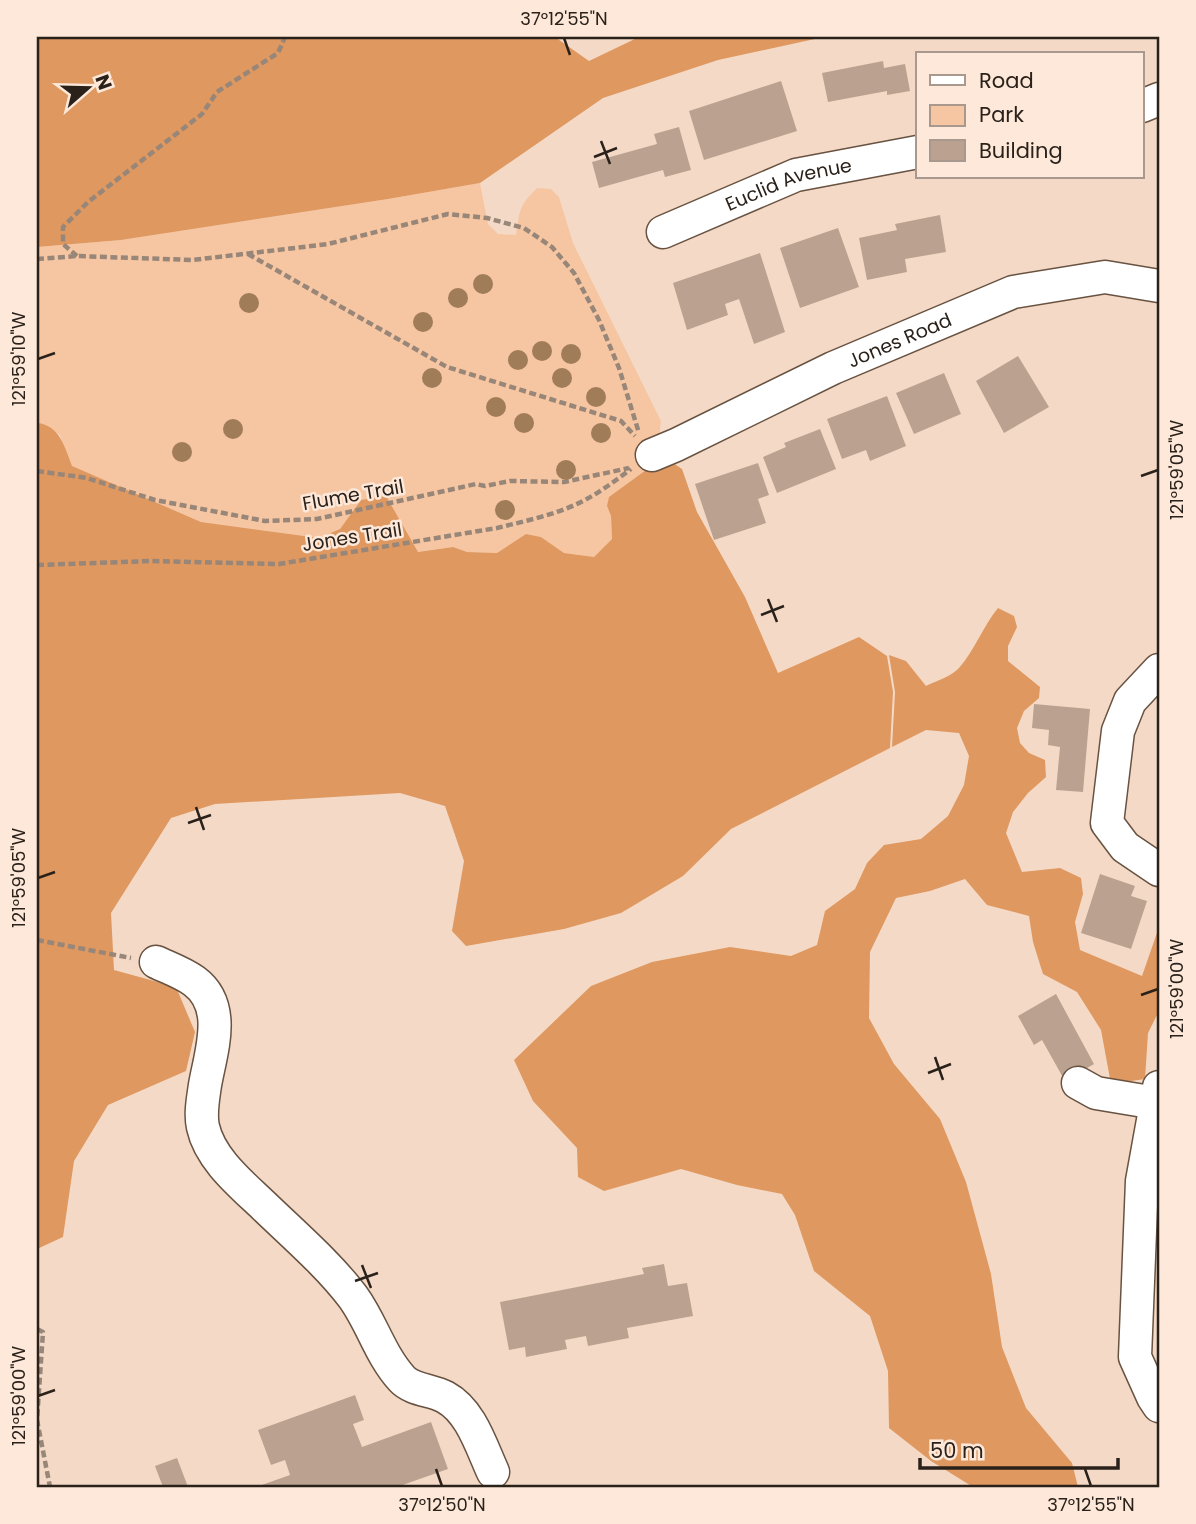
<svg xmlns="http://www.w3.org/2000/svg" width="1196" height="1524" font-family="Poppins,sans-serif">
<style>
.green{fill:#f6c6a2}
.forest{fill:#df9860}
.building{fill:#bba290}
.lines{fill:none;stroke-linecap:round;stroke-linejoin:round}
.minor-casing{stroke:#685241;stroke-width:35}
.path{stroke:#988678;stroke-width:4.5;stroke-dasharray:7 3.5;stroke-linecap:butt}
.minor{stroke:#fff;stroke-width:32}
.tree{fill:#a17c59}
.ticks{fill:none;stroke:#2a211a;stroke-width:2.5}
.labels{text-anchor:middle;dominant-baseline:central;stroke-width:5;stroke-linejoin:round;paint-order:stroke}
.street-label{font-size:19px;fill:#2a211a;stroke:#fde8d9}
.neatline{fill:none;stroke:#2a211a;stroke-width:2.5}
.ticks-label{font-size:18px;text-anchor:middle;fill:#2a211a}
</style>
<rect width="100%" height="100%" fill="#f4dac6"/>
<path class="green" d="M 480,183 L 488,224 L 498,234 L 516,235 C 520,210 518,207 537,188 L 551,189 L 559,197 L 573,243 L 661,421 L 659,440 L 664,457 L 607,506 L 611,516 L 612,539 L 594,557 L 564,553 L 541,537 L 526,534 L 497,553 L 466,552 L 453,547 L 418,552 L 361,500 L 340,529 L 319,538 L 201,522 L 71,466 L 60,435 L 37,423 L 37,247 L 121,240 L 388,199 Z"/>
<g class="forest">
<polygon points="37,37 555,37 589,61 639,37 824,37 718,60 603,98 480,183 388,199 121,240 37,247"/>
<path d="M 37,423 C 60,425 65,448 72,466 L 201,522 L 319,538 L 340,529 L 361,500 L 386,496 L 418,552 L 453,547 L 467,552 L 497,553 L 526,534 L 541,537 L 564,553 L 594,557 L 612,539 L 611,516 L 607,506 L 609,497 L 664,457 L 682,469 L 697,512 L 745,597 L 778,673 L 859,637 L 887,656 L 893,692 L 890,748 L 731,829 L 683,876 L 621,913 L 564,929 L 466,946 L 452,931 L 464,861 L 445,806 L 400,793 L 215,804 L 171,818 L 111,913 L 114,970 L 176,987 L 195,1032 L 186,1071 L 108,1105 L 74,1161 L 63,1237 L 37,1249 Z"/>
<path d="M 998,608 L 1014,616 L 1017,627 L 1008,646 L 1008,661 L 1040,687 L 1039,698 L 1024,711 L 1017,728 L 1020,743 L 1029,753 L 1045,760 L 1046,777 L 1028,793 L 1013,812 L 1006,833 L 1022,872 L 1060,868 L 1081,878 L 1083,894 L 1075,922 L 1080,950 L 1142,976 L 1159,927 L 1159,1011 L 1148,1033 L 1145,1079 L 1111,1084 L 1101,1030 L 1077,992 L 1043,974 L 1033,942 L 1029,916 L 987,905 L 965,879 L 930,891 L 896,898 L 870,952 L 869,1018 L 894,1064 L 940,1119 L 966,1182 L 991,1274 L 1002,1347 L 1026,1408 L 1072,1463 L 1078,1487 L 973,1487 L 931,1461 L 889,1428 L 888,1371 L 870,1316 L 814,1271 L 795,1215 L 782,1194 L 737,1185 L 681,1169 L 604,1191 L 578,1177 L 577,1148 L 533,1101 L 514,1060 L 591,986 L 652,962 L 730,947 L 791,956 L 817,945 L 825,911 L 855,889 L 867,863 L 884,845 L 921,839 L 948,816 L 964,785 L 969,756 L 959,733 L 926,730 L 892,747 L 895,692 L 889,655 L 906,661 L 926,686 C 936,681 952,676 959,668 C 975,650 983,626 998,608 Z"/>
</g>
<g class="building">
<polygon points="883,61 884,68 905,64 910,91 887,95 887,91 828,102 822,73"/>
<polygon points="781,81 797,131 704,160 689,111"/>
<polygon points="679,127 691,170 665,177 663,170 599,188 592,162 657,144 654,134"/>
<polygon points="940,215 946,252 905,259 907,272 867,280 859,238 897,230 895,224"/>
<polygon points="838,228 859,287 800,308 780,248"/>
<polygon points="760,253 785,332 754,344 739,299 725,304 728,315 687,330 673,283"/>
<polygon points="1018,356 1049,407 1004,433 976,381"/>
<polygon points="944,373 961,414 914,434 896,393"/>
<polygon points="887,396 906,446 870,461 866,450 842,459 827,419"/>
<polygon points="820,429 836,469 777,493 763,457 786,447 784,443"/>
<polygon points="758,463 769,495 758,499 766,523 714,540 695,484"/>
<polygon points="1034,704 1090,709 1083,792 1056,790 1060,747 1048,745 1049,730 1032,728"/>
<polygon points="1100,874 1135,886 1131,896 1147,901 1131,949 1081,933"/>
<polygon points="1056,994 1094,1064 1065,1081 1042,1040 1034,1045 1018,1016"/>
<polygon points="664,1264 668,1286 687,1283 693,1316 627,1328 629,1338 588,1346 586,1336 565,1340 567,1349 526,1357 525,1347 509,1350 500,1302 644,1274 642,1268"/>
<polygon points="355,1395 364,1420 353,1424 362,1447 431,1422 448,1469 397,1487 256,1487 290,1475 285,1460 271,1465 258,1430"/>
<polygon points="177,1458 188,1487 163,1487 155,1466"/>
</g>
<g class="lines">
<g class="minor-casing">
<g id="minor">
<polyline points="1142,106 1159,99"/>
<path id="s1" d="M 663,232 L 796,175 L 918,152"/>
<path id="s2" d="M 652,455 L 676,445 L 833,368 L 1013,292 L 1105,277 L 1159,286"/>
<polyline points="1159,670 1130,701 1118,731 1107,823 1125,847 1159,870"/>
<path d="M 156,962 C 169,968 183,973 194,981 C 228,1006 211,1051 205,1085 C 203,1099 200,1114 203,1127 C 210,1159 241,1184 264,1206 C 293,1234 329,1265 353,1297 C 372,1323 380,1355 402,1379 C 412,1390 432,1390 445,1397 C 471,1411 481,1446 493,1472"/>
<polyline points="1078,1083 1096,1093 1156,1103"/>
<polyline points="1159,1087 1142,1181 1135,1357 1153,1397 1159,1406"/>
</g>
</g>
<g class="path">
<polyline points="248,254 447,367 621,421 635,436"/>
<polyline points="77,256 63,244 63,227 88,202 202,114 217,92 278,53 285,37"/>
<polyline points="37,259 77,256 193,260 328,244 448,214 487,218 524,228 552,247 574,273 599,320 619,368 639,433"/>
<polyline points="37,471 87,478 155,500 265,521 317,519 476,484 485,486 510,481 564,482 629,468"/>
<path d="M 37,565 L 152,561 L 279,564 L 497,528 C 525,521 555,515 581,502 C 599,493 615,481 631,469"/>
<polyline points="37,940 131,958"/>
<polyline points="37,1329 43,1332 37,1420 50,1487"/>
</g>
<use href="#minor" class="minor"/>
</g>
<g class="tree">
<circle cx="483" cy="284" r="10"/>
<circle cx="458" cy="298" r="10"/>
<circle cx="249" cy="303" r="10"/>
<circle cx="423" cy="322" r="10"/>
<circle cx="542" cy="351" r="10"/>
<circle cx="571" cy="354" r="10"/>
<circle cx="518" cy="360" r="10"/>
<circle cx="432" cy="378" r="10"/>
<circle cx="562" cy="378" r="10"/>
<circle cx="596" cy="397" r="10"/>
<circle cx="496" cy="407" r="10"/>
<circle cx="524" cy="423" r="10"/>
<circle cx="233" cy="429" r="10"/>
<circle cx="601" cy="433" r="10"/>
<circle cx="182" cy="452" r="10"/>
<circle cx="566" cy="470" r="10"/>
<circle cx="505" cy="510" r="10"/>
</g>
<path class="ticks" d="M 564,38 L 570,55M 601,141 L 610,164M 594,157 L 617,148M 38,359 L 55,353M 1141,476 L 1158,470M 768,599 L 777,622M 761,615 L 784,606M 196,807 L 204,830M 188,823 L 211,815M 38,878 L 55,872M 1141,995 L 1158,989M 935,1057 L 943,1080M 928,1073 L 951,1064M 362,1265 L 371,1288M 355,1281 L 378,1273M 38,1396 L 55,1390M 436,1469 L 442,1486M 1085,1469 L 1091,1486"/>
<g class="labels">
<g class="street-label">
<text stroke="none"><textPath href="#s1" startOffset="135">Euclid Avenue</textPath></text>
<text stroke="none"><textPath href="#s2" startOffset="273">Jones Road</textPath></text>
<text transform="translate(353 495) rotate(-10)">Flume Trail</text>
<text transform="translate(352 537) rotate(-9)">Jones Trail</text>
</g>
</g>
<rect width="1196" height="1524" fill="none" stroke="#fde8d9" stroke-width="77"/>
<rect x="916" y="52" width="228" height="126" fill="#fde8d9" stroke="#a9988d" stroke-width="2"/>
<rect x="930" y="75" width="35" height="10" fill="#ffffff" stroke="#a9988d" stroke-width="2"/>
<text x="979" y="88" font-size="21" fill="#2a211a">Road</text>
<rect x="930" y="105" width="35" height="21" fill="#f6c6a2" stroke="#a9988d" stroke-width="2"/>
<text x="979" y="122" font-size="21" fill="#2a211a">Park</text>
<rect x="930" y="140" width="35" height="21" fill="#bba290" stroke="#a9988d" stroke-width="2"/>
<text x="979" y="158" font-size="21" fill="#2a211a">Building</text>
<g transform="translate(88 88) rotate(70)" stroke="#fde8d9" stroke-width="5" paint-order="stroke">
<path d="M0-5L12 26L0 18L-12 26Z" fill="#2a211a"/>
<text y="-10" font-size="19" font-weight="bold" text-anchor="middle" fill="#2a211a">N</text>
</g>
<path d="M920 1458v10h198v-10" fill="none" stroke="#2a211a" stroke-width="3.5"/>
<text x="930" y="1458" font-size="21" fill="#2a211a" stroke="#fde8d9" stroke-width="5" paint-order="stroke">50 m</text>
<rect x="38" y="38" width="1120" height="1448" class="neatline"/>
<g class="ticks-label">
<text x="564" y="25">37°12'55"N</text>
<text transform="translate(19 359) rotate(-90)" y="6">121°59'10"W</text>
<text transform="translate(1177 470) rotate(-90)" y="6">121°59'05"W</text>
<text transform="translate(19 878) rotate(-90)" y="6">121°59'05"W</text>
<text transform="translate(1177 989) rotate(-90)" y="6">121°59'00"W</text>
<text transform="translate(19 1396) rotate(-90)" y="6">121°59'00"W</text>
<text x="442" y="1511">37°12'50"N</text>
<text x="1091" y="1511">37°12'55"N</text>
</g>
</svg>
